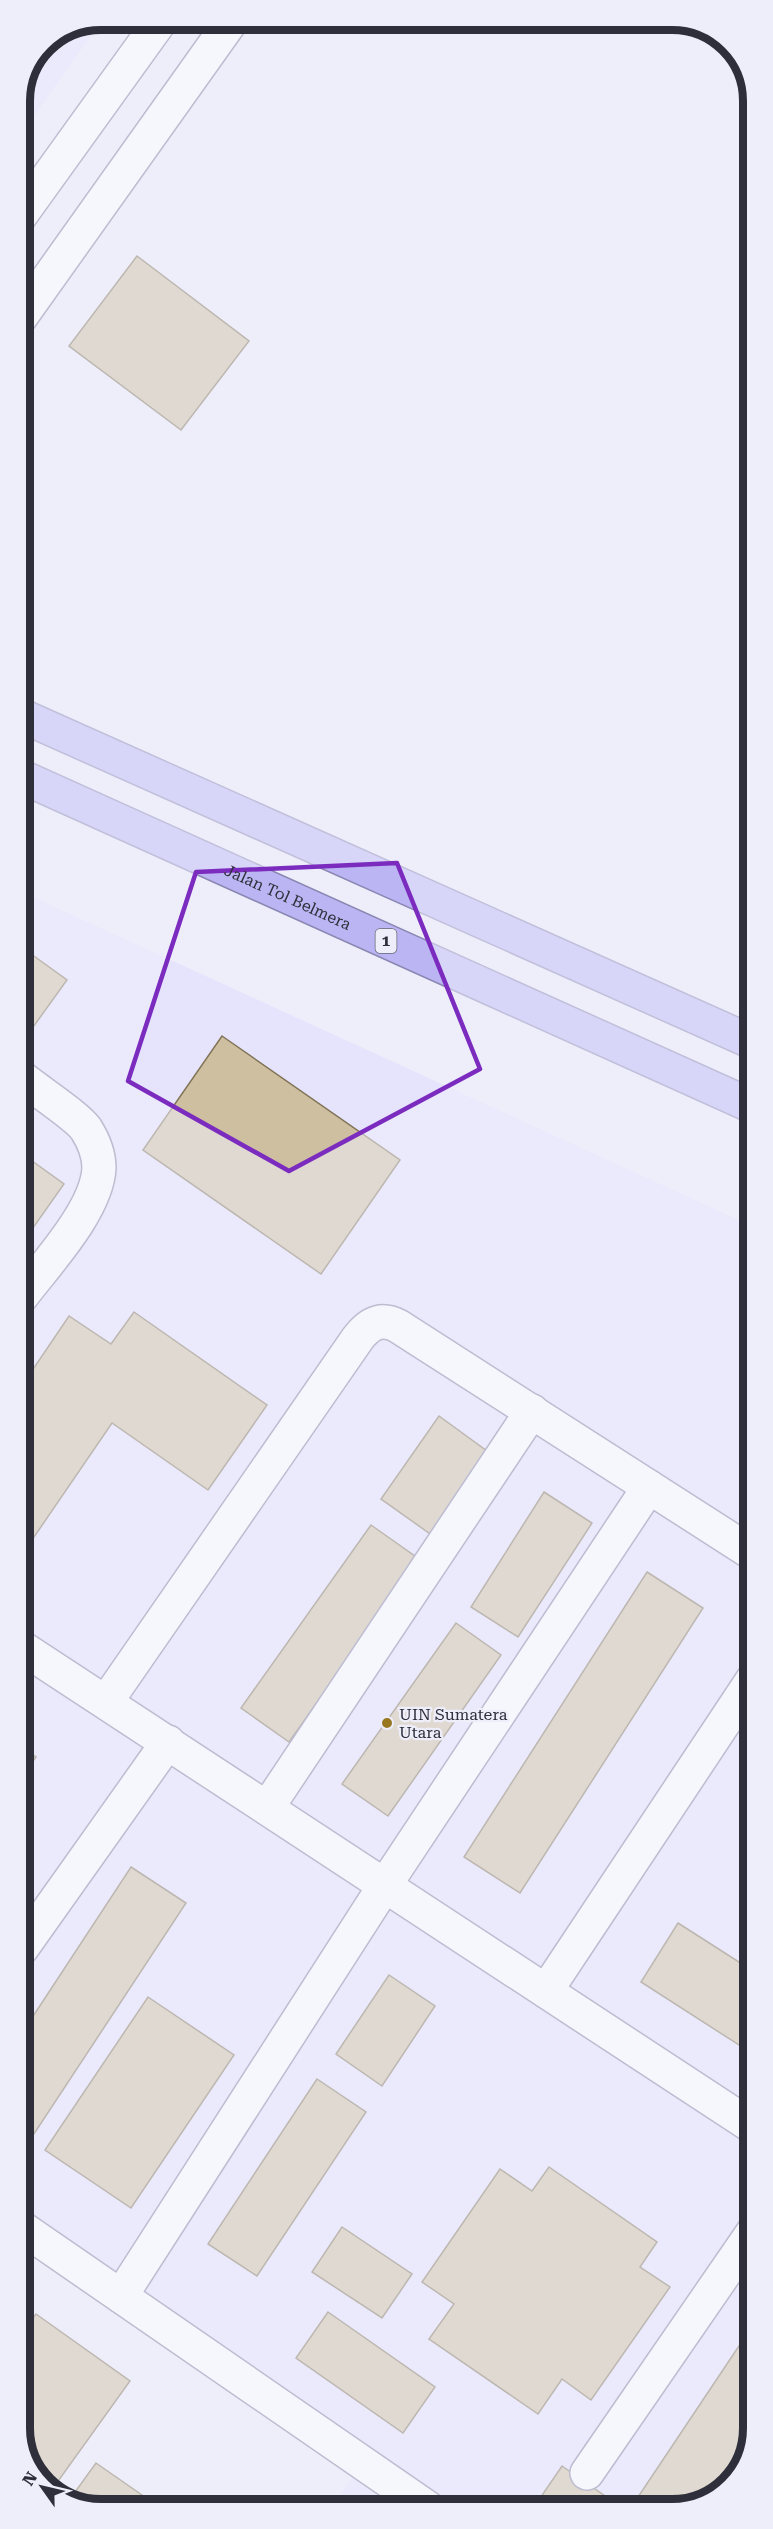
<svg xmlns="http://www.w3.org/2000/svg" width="773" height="2529" font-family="'Roboto Serif',serif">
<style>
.built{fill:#e5e4fc}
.building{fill:#cebfa0;stroke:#807356;stroke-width:1.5}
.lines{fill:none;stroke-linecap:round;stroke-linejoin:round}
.minor-casing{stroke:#807e9c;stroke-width:36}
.highway-casing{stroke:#8a87b3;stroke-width:36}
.minor{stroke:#fff;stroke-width:33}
.highway{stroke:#bbb6f3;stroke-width:33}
.marked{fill:none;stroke:#7b2cbf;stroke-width:4.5;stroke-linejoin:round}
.poi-dot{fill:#987720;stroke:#eeeefb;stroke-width:2}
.labels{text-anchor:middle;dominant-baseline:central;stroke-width:4.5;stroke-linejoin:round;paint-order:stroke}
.shield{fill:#eeeefb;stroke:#686875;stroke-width:1.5}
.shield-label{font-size:15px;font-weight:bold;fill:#2f2f3b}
.street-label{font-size:16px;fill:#2f2f3b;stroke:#eeeefb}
.poi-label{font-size:16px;fill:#2f2f3b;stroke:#eeeefb;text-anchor:start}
.rim{fill:none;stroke:#2f2f3b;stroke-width:8}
</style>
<rect width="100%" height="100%" fill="#eeeefb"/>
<g class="built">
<polygon points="102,20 20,136 20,101 44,43"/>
<polygon points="20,891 752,1226 753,2428 736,2478 693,2507 331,2508 359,2467 22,2219"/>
</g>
<g class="building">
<polygon points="137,256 249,341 181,430 69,346"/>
<polygon points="20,946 67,980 23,1041 21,1039"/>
<polygon points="222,1036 400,1160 321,1274 143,1150"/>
<polygon points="21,1153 64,1184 21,1245"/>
<polygon points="134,1312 267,1405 208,1490 112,1423 21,1556 21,1387 69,1316 111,1344"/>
<polygon points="439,1416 491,1454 433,1536 381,1499"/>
<polygon points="544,1492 592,1523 518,1637 471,1607"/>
<polygon points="371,1525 419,1559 289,1742 241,1708"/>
<polygon points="647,1572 703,1608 520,1893 464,1857"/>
<polygon points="456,1623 501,1655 388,1816 342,1784"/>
<polygon points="21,1747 36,1757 21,1778"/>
<polygon points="131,1867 186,1903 30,2140 22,2134 22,2033"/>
<polygon points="678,1923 753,1971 753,2054 641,1982"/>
<polygon points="389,1975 435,2006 382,2086 336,2054"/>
<polygon points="148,1997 234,2055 131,2208 45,2150"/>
<polygon points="317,2079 366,2112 257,2276 208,2244"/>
<polygon points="549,2167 657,2242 640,2267 670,2287 591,2400 562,2379 538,2414 429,2339 454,2304 422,2282 500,2169 532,2191"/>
<polygon points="342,2227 412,2274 382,2318 312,2272"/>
<polygon points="328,2312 435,2387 403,2433 296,2358"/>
<polygon points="36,2314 130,2381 51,2491 48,2489 22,2449 22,2333"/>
<polygon points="753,2325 753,2428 736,2478 693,2507 646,2507 636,2500"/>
<polygon points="96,2463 162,2509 96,2509 70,2499"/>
<polygon points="562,2466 621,2507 534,2507"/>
</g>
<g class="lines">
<g class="minor-casing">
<g id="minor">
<polyline points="20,216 161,20"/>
<polyline points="20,318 232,20"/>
<path d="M 21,1077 C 35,1089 77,1116 86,1129 C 93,1140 99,1155 99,1168 C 97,1210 46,1264 21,1297"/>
<polyline points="21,1647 753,2127"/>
<path d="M 106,1702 L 358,1338 C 369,1324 381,1317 398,1326 L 752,1553"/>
<polyline points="267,1808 532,1411"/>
<polyline points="22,1948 168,1742"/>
<polyline points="546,1991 753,1679"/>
<polyline points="22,2228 428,2508"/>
<polyline points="121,2296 385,1885 649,1487"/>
<polyline points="587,2473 753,2232"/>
</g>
</g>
<g class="highway-casing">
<g id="highway">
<polyline points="20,715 752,1042"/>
<path id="s1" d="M 20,776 L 752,1106"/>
</g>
</g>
<use href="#minor" class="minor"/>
<use href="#highway" class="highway"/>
</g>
<path d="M0 0H773V2529H0ZM 397,863 L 480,1069 L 289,1171 L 128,1081 L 196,872 Z" fill="#eeeefb" fill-opacity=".55" fill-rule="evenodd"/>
<path class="marked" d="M 397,863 L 480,1069 L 289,1171 L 128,1081 L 196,872 Z"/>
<circle class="poi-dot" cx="387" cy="1723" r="6"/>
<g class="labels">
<rect class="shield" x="375.5" y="929" width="21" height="24" rx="4.5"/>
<g class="shield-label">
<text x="386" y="941">1</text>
</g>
<g class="street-label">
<text stroke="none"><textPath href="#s1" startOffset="294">Jalan Tol Belmera</textPath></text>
</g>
<g class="poi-label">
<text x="399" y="1714">UIN Sumatera<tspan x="399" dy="18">Utara</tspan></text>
</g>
</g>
<path d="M0 0H773V2529H0ZM101 30H672A71 71 0 0 1 743 101V2428A71 71 0 0 1 672 2499H101A71 71 0 0 1 30 2428V101A71 71 0 0 1 101 30Z" fill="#eeeefb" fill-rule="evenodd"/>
<path class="rim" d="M101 30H672A71 71 0 0 1 743 101V2428A71 71 0 0 1 672 2499H101A71 71 0 0 1 30 2428V101A71 71 0 0 1 101 30Z"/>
<g transform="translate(42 2487) rotate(304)" stroke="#eeeefb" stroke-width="4.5" paint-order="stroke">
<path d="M0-4.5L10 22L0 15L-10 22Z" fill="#2f2f3b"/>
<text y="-9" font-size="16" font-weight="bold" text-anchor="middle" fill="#2f2f3b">N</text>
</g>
</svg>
